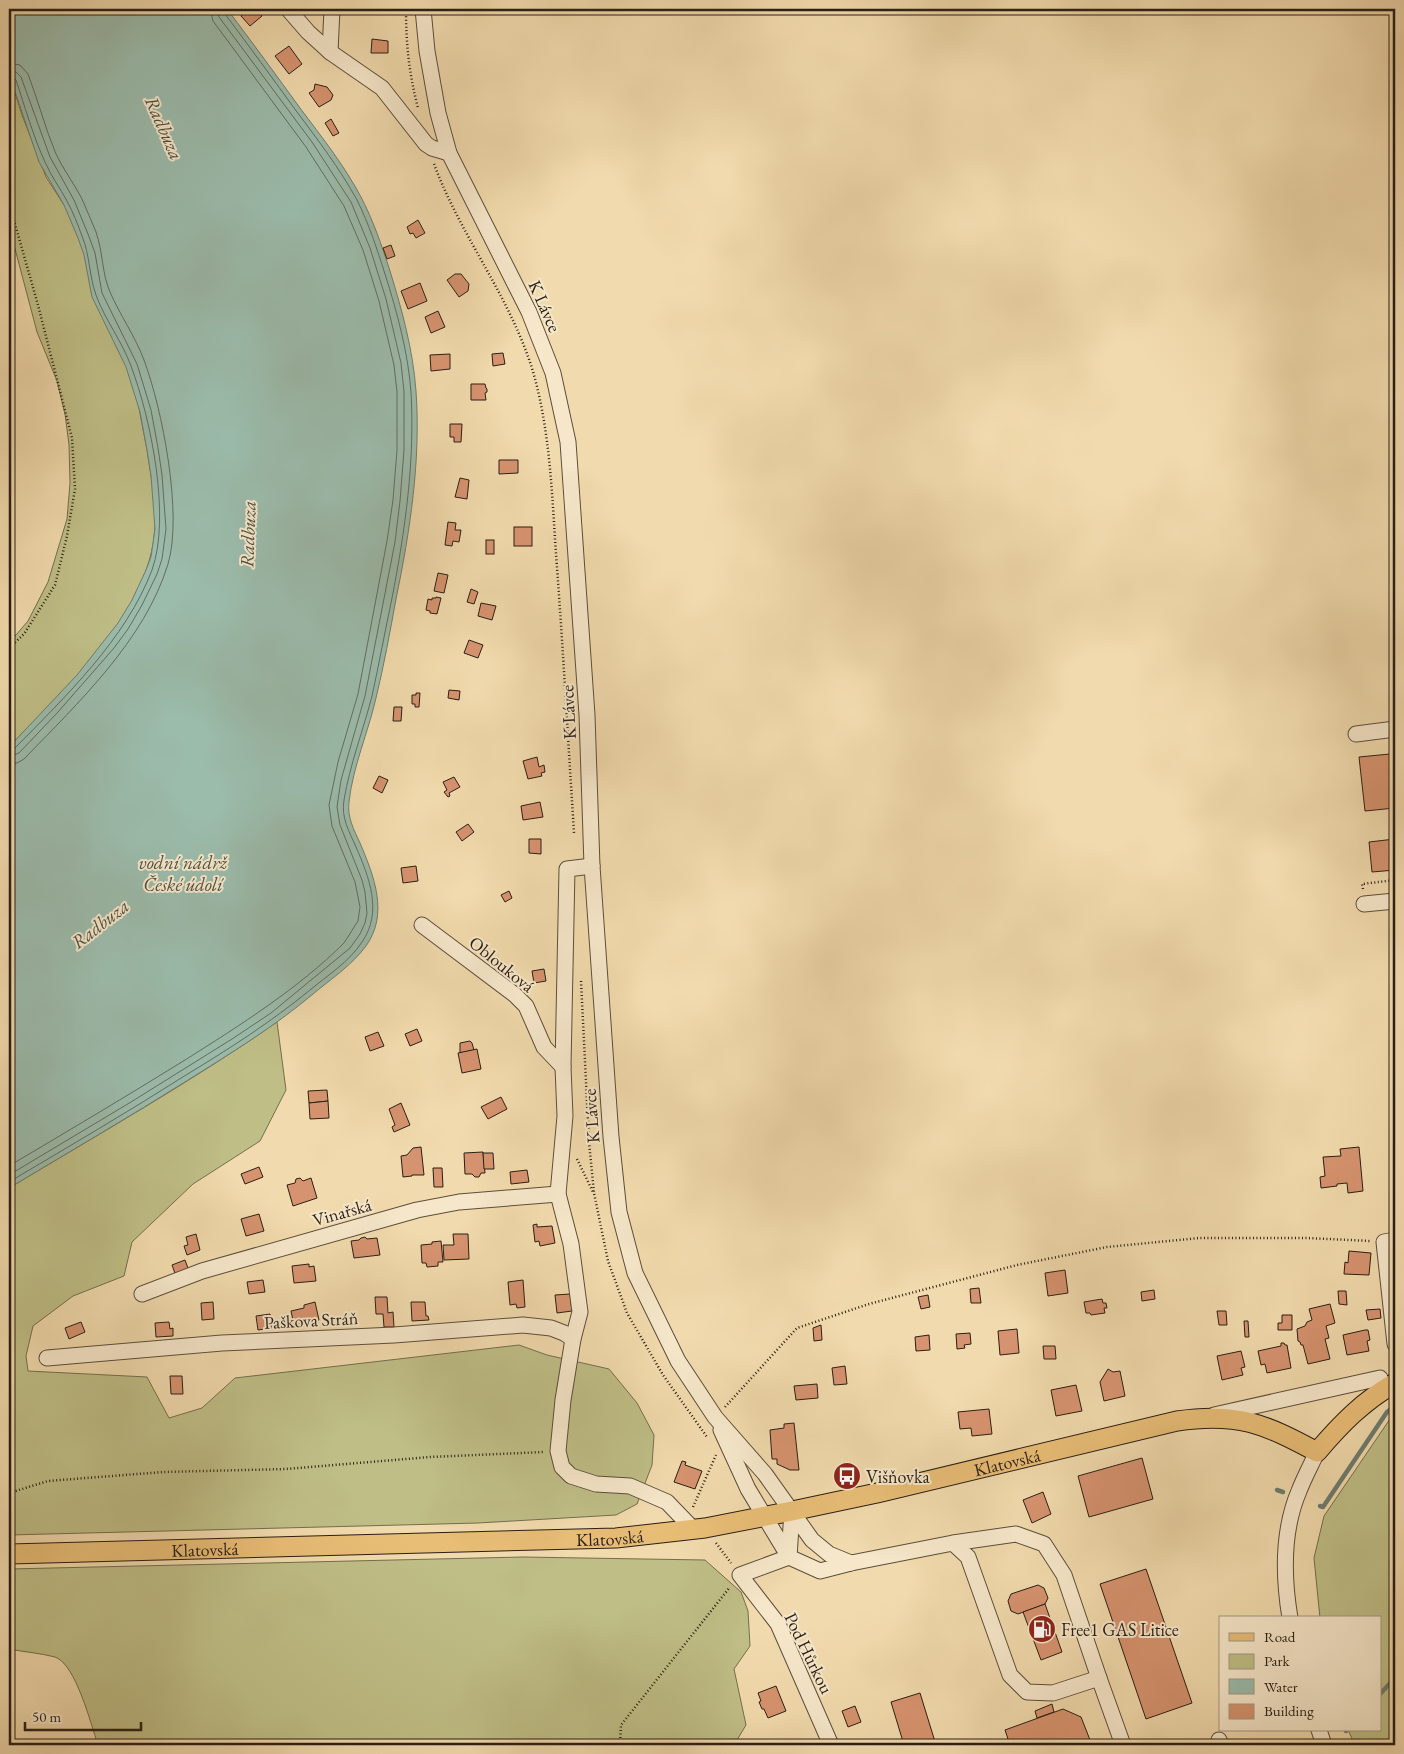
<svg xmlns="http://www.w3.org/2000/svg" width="1404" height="1754" font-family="'EB Garamond',serif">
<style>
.green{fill:#bfbe86;stroke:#746e4e}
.water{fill:#9bbbab;stroke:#6e7d6f}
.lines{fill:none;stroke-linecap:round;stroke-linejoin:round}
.shore{stroke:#626d60;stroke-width:1}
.stream{stroke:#6e7d6f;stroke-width:4.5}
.building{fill:#d6936f;stroke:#2a1f15}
.minor-casing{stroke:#5c4e3b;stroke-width:17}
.major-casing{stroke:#2a1f15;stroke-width:21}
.path{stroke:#2a1f15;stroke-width:2.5;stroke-dasharray:1 2.5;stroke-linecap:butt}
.minor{stroke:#f6e7ca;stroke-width:15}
.major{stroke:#e8bd76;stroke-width:19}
.labels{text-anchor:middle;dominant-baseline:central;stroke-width:4;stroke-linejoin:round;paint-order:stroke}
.street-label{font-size:18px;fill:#2a1f15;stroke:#f6e7ca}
.poi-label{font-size:18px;fill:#2a1f15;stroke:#f6e7ca;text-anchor:start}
.water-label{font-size:19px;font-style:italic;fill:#4c4e42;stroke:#f6e7ca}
</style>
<rect width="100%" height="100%" fill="#f1daad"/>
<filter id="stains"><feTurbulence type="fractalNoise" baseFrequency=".004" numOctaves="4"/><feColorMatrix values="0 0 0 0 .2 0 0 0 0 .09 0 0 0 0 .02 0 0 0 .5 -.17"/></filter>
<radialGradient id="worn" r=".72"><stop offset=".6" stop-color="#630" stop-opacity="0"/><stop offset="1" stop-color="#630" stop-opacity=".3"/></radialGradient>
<g class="green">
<path d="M 9,74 L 22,115 L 46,177 L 64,205 L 98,193 L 147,450 C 151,478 158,509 154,537 C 145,616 61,693 9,747 L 9,643 L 28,621 L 48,582 L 67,519 L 70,483 L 69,445 L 65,414 L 57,381 L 37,332 L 9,226 Z"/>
<path d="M 277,1022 L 286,1090 L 260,1141 L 193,1184 L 132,1242 L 124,1276 L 73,1296 L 33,1326 L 26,1356 L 28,1371 L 147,1377 L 169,1418 L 202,1408 L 235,1378 L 519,1345 L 547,1355 L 609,1369 L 637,1403 L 654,1435 L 652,1465 L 637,1504 L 616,1515 L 478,1523 L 9,1535 L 9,1188 C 99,1134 191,1082 277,1022 Z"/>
<polygon points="1395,1415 1395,1745 1355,1745 1348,1730 1380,1730 1380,1618 1320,1618 1314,1558 1324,1516 1390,1419"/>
<path d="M 523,1557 L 705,1560 L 741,1592 L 748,1611 L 750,1646 L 734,1669 L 746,1725 L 734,1745 L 98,1745 C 91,1725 76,1664 55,1657 C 40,1653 24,1652 9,1649 L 9,1569 Z"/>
</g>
<path class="water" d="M 9,9 L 227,9 C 252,42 276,75 300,108 C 321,136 344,165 361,197 C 373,220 382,246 390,271 C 402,310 413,350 416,391 C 421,460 410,531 396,599 C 390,632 384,665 376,698 C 368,733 353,766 349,802 C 347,817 354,830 360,843 C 374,876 389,914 366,946 C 352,965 331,979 313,994 C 274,1027 231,1053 188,1080 C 129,1117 69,1152 9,1188 L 9,747 L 77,675 L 118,623 L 132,600 L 146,570 L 151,557 L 155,529 L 151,476 L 147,450 L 140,412 L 126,367 L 92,297 L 84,255 L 78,238 L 64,205 L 39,162 L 9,74 Z"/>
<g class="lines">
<g class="shore">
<path d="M 9,63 L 20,65 L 28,74 C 38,100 45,128 56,154 C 63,169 73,182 81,197 C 86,208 91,220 96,232 C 103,252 102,274 110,292 C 120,315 135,336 144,360 C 162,408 183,514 168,564 C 145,640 78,703 24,759 L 17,763 L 9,764"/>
<polyline points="9,70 16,72 21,77 50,157 74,200 88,234 95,253 102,293 137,364 151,410 158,448 162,475 166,529 162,559 157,574 142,605 128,629 114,648 58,712 19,753 9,757"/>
<path d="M 9,77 L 13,77 L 16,80 C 25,107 33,136 45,162 C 51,176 60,188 67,201 C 73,212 78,225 82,236 C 90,255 89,276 96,295 C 105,320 122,341 131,366 C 151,419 171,517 152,570 C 126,639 65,697 14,749 L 9,750"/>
<path d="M 9,1166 C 68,1131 127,1096 185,1060 C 239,1026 299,988 344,943 L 358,921 L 360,907 L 355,882 L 332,826 L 329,805 L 338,762 L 358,694 L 387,541 L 393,500 L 397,450 L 397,392 L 394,365 L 379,301 L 363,250 L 344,206 L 306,147 L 213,21 L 210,9"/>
<polyline points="9,1175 131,1102 232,1039 271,1013 350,948 360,934 365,923 367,913 365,892 362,880 340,825 337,807 341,780 365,696 395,542 400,501 404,450 404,392 401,363 386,299 370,248 351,202 312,142 219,17 217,9"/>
<path d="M 9,1182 C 68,1147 128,1112 186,1075 C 229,1049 271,1022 310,990 C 328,975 349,962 362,942 C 383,912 369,877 356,847 C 349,831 341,818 344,800 C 350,764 363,731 372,696 C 379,664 385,631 392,598 C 405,531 415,461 411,392 C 408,352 397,312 385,274 C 377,249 369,224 357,200 C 340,169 318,140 297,112 C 273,79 249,46 225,14 L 224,9"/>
</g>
<g class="stream">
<polyline points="1277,1490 1283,1492"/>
<polyline points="1320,1506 1323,1507 1387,1412 1395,1406"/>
<polyline points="1380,1694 1395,1678"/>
<polyline points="1346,1731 1346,1730"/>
</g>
</g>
<g class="building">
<polygon points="245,9 246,10 256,9 262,16 250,26 241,16"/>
<polygon points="372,39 388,41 388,53 371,53"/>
<polygon points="289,46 302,64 289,74 275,56"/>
<polygon points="315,84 327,87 333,95 331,100 319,107 309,93 314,90"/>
<polygon points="331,119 339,133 333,136 325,123"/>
<polygon points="418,220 425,233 416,238 413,233 410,234 407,227"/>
<polygon points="391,245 395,256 387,259 383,248"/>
<polygon points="455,274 461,274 469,284 468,291 459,297 447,280"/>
<polygon points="420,283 427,301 408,309 401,291"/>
<polygon points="438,311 445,327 431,333 425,317"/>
<polygon points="503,353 505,364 493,366 492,354"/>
<polygon points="450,354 450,369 431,371 430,355"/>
<polygon points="471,384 485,384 486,388 487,389 487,392 485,393 486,400 471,400"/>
<polygon points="450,424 462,424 461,442 454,442 454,437 450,437"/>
<polygon points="499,460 518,460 518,473 499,474"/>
<polygon points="460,478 469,480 467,499 455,497"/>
<polygon points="448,522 456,523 455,530 461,530 459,542 453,541 452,546 445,545"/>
<rect x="514" y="527" width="18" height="19"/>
<rect x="486" y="540" width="8" height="14"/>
<polygon points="438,573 448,575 444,593 434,591"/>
<polygon points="471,589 478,592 474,604 467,602"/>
<polygon points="436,597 441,598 437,614 430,613 430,611 426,610 428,599 432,600 432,598 436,598"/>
<polygon points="481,603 496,606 492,620 478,616"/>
<polygon points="469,640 483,645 478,658 464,653"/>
<polygon points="449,690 460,691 459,700 448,698"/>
<polygon points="416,693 420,693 419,707 415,707 415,704 412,704 412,695 416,695"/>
<polygon points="394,707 402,707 401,721 393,721"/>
<polygon points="1390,754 1395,808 1365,811 1359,757"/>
<polygon points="537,757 539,767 544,765 545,772 541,773 542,776 528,779 523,761"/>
<polygon points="379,776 388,780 382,793 373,788"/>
<polygon points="454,777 460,787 449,793 450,796 448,797 444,792 447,790 443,782"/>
<polygon points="540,802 543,817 523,820 521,806"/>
<polygon points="468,824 474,832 462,841 456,832"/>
<polygon points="529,839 541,839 541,854 529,853"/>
<polygon points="1395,839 1395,870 1372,872 1369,842"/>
<polygon points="416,866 418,881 403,883 401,868"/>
<polygon points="509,891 512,898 505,902 501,895"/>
<polygon points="544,969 546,981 534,983 532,971"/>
<polygon points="417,1029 422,1041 410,1046 405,1034"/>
<polygon points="378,1032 384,1046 370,1051 365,1037"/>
<polygon points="470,1041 472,1043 474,1050 460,1053 460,1043"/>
<polygon points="477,1049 481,1069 462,1073 458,1053"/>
<polygon points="327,1090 328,1101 309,1103 308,1091"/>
<polygon points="501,1097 507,1109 488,1119 481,1107"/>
<polygon points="328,1101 329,1118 310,1119 309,1103"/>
<polygon points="401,1103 410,1125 394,1132 392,1127 395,1125 389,1109"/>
<polygon points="421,1147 424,1175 412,1175 412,1176 403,1177 401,1156 407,1155 413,1148"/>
<polygon points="1359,1147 1363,1191 1348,1193 1347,1183 1337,1184 1337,1186 1321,1188 1320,1177 1325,1176 1323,1157 1341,1156 1340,1149"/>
<polygon points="483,1152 485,1173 481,1173 479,1177 475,1177 472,1174 465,1174 464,1153"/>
<polygon points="483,1153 493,1153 494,1169 484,1169"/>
<polygon points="259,1167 263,1177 245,1184 241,1174"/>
<polygon points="433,1168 442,1168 443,1187 434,1187"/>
<polygon points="527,1170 529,1182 511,1184 510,1172"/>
<polygon points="300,1178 303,1181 311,1178 317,1198 293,1206 287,1185 295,1183 296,1179"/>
<polygon points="259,1214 264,1231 246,1236 241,1219"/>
<polygon points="537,1224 537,1227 552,1226 555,1243 540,1246 539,1241 535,1242 533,1225"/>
<polygon points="196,1234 200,1250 187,1255 184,1246 188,1245 186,1237"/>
<polygon points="453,1234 468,1234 469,1259 444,1260 443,1245 454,1245"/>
<polygon points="365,1237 367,1239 377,1238 380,1255 354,1258 351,1241 359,1240 361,1238"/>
<polygon points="441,1241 443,1262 438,1262 438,1266 427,1267 426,1263 422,1263 421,1245 432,1244 432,1242"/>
<polygon points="1349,1251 1371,1253 1369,1275 1344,1274 1345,1262 1348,1263"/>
<polygon points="185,1260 189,1271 176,1276 172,1265"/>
<polygon points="309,1264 309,1267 314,1266 316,1281 294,1283 292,1266"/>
<polygon points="1065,1270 1068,1293 1048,1296 1045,1273"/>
<polygon points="263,1280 265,1292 249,1294 247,1282"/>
<polygon points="523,1280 525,1307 517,1308 516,1304 510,1305 508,1282"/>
<polygon points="979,1288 981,1303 971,1303 970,1289"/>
<polygon points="1154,1290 1155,1299 1142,1301 1141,1292"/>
<polygon points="1338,1291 1346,1291 1347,1305 1339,1304"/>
<polygon points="570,1294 572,1311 557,1313 555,1295"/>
<polygon points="928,1295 930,1307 921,1309 918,1297"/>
<polygon points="375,1297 387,1297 388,1313 393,1312 394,1327 384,1327 383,1314 376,1314"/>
<polygon points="1102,1299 1103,1303 1106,1303 1107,1308 1104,1308 1105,1313 1091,1315 1090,1313 1086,1313 1084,1302"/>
<polygon points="213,1302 214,1319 202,1320 201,1303"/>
<polygon points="315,1302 319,1320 294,1325 291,1311 304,1308 304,1305"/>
<polygon points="411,1302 425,1302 426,1316 428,1316 429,1320 412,1321"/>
<polygon points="1330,1304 1335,1323 1326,1326 1329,1338 1325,1339 1330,1359 1308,1364 1303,1345 1301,1345 1300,1342 1298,1341 1297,1329 1305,1326 1307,1322 1312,1320 1309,1309"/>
<polygon points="1380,1309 1381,1318 1368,1320 1366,1310"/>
<polygon points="1217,1311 1226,1311 1227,1325 1219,1325"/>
<polygon points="270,1314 272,1328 258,1330 256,1316"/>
<polygon points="1282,1315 1292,1315 1292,1330 1278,1330 1278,1323 1282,1323"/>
<polygon points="1244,1321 1248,1321 1249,1337 1245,1337"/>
<polygon points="81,1322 85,1332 69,1339 65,1328"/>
<polygon points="169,1322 170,1329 173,1328 173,1336 156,1337 155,1323"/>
<polygon points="821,1325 822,1340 814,1341 813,1328"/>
<polygon points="1017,1329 1019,1353 1000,1355 998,1331"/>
<polygon points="1365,1330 1368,1330 1370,1340 1367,1341 1369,1351 1347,1355 1343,1335"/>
<polygon points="970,1333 971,1344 964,1345 965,1348 957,1349 956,1334"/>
<polygon points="929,1335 930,1350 916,1351 915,1337"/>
<polygon points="1281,1343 1284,1343 1285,1345 1287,1345 1291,1368 1267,1373 1265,1364 1261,1365 1258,1351 1281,1346"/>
<polygon points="1043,1346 1055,1346 1056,1359 1044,1359"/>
<polygon points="1241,1351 1245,1367 1241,1368 1243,1375 1222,1380 1217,1356"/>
<polygon points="845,1366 847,1384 834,1385 832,1368"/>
<polygon points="1108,1369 1113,1372 1120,1371 1125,1396 1104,1401 1100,1382"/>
<polygon points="170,1376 182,1376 183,1394 171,1394"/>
<polygon points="817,1384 818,1398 796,1400 794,1386"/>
<polygon points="1076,1385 1082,1411 1056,1416 1051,1390"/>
<polygon points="989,1409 992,1434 972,1436 971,1428 960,1429 958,1412"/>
<polygon points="794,1423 799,1470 790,1470 777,1464 777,1459 772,1459 770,1430 784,1428 784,1424"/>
<polygon points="1142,1458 1153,1499 1089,1517 1078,1476"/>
<polygon points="682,1461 686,1462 685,1465 702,1471 695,1489 674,1482"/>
<polygon points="1043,1492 1051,1514 1032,1523 1023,1500"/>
<polygon points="1146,1569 1192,1703 1146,1719 1100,1584"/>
<polygon points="1038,1585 1044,1588 1048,1598 1045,1604 1018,1614 1011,1611 1008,1601 1011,1594"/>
<polygon points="1045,1604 1062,1652 1041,1660 1023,1612"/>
<polygon points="776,1686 786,1711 768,1718 764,1709 762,1709 759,1702 761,1701 758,1693"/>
<polygon points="920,1693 936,1745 904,1745 891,1702"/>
<polygon points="1052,1704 1054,1712 1037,1718 1035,1711"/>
<polygon points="855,1706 861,1722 848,1727 842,1711"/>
<polygon points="1063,1709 1081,1717 1092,1745 1010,1745 1005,1730"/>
</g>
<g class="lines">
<g class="minor-casing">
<g id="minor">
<polyline points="288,9 308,32 330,52 382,88 426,144 432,148 449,153"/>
<polyline points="423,9 427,51 438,113 449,153 529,312 553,373 568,442 587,715 592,866 611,1137 619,1212 635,1273 678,1361 715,1417 765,1474 812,1540 829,1554 851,1563"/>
<polyline points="330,52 332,9"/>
<polyline points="1356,734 1395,729"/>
<polyline points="592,866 567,869 563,1067 565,1116 558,1194 571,1244 580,1312 573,1339 563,1400 558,1451 562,1467 571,1476 596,1484 630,1486 667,1502 694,1530"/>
<polyline points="1364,904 1395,901"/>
<polyline points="422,925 515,995 526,1006 544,1047 563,1067"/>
<polyline points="1395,1240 1384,1242 1395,1344"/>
<polyline points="142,1294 202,1271 417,1210 459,1202 558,1194"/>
<polyline points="47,1358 222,1343 394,1335 523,1325 551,1328 564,1333 573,1339"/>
<polyline points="1214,1415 1380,1378"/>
<polyline points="721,1430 748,1489 789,1557"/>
<polyline points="789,1557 820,1571 851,1563 953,1543 968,1557 1010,1675 1027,1692 1053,1693 1099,1678 1064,1575 1044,1544 1016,1534 953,1543"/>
<polyline points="789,1557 740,1575 778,1624 831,1745"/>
<polyline points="789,1557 792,1511"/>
<path d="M 1290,1618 C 1283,1576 1282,1531 1299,1491 C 1304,1478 1311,1465 1317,1452"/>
<polyline points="1099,1678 1123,1745"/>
<polyline points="1319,1730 1324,1745"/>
<polyline points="1219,1740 1221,1745"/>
</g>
</g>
<g class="major-casing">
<g id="major">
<path id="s1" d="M 9,1554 L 616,1538 L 705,1528 L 792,1511 L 877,1493 L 1177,1421 C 1238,1412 1265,1424 1317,1452 C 1340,1425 1363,1401 1395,1383"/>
</g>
</g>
<g class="path">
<path d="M 406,9 C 406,45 409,73 418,108"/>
<path d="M 434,164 C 461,237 512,299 534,375 C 550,433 552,494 556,554 C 563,647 568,740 574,833"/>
<polyline points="9,203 38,305 72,438 75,489 67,536 55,585 24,634 9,648"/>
<polyline points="1363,889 1362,884 1395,880"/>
<polyline points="581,981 589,1142 594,1193 608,1261 627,1313 663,1375 707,1437"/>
<polyline points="577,1159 593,1192"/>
<polyline points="725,1407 797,1328 869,1304 1017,1265 1107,1247 1199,1238 1307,1238 1371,1241"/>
<polyline points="9,1493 48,1481 163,1472 286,1469 430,1457 544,1452"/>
<polyline points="693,1507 716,1455"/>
<polyline points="716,1543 731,1563"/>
<polyline points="620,1745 621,1725 730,1587"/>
</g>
<use href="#minor" class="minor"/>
<use href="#major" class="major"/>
</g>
<defs>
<g id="bus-disc" transform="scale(1.4375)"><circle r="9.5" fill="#8f2418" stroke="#f6e7ca"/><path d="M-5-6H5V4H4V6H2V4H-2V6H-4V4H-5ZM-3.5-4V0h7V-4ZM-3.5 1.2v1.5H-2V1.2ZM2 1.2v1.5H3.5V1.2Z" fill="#fff"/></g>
<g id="fuel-disc" transform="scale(1.4375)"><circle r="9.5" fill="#8f2418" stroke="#f6e7ca"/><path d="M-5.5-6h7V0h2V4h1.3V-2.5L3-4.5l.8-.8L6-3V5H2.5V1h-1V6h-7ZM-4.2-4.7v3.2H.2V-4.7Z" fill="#fff"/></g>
</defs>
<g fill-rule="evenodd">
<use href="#bus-disc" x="847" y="1476"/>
<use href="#fuel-disc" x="1042" y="1629"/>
</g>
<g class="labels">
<g class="street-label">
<text transform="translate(545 306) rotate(66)">K Lávce</text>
<text transform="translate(568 712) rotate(-93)">K Lávce</text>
<text transform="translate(502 964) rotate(39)">Oblouková</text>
<text transform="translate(591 1116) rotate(-94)">K Lávce</text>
<text transform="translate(342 1212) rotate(-16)">Vinařská</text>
<text transform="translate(311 1320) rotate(-3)">Paškova Stráň</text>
<text stroke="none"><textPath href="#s1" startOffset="1006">Klatovská</textPath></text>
<text stroke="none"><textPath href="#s1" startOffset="601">Klatovská</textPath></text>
<text stroke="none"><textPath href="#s1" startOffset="196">Klatovská</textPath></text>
<text transform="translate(809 1653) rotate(64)">Pod Hůrkou</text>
</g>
<g class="poi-label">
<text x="866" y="1476">Višňovka</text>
<text x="1061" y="1629">Free1 GAS Litice</text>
</g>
<g class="water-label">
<text transform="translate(164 128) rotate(66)">Radbuza</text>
<text transform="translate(248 534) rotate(-88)">Radbuza</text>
<text x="183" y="862">vodní nádrž<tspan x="183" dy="22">České údolí</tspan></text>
<text transform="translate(100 924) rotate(-38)">Radbuza</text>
</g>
</g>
<rect width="1404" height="1754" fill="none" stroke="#f1daad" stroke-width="30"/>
<rect x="10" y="10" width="1384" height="1734" fill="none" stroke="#2a1f15" stroke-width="2.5"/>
<rect x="15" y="15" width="1374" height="1724" fill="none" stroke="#2a1f15"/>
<rect x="1219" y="1616" width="162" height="115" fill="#f6e7ca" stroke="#a49782"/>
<rect x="1229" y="1633" width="25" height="8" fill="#e8bd76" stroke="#a49782"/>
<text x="1264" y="1642" font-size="15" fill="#2a1f15">Road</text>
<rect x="1229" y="1654" width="25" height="15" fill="#bfbe86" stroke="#a49782"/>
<text x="1264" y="1666" font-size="15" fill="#2a1f15">Park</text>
<rect x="1229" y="1679" width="25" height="15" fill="#9bbbab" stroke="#a49782"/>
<text x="1264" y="1692" font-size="15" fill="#2a1f15">Water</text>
<rect x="1229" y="1704" width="25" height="15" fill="#d6936f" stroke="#a49782"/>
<text x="1264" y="1716" font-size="15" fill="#2a1f15">Building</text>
<path d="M25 1722v8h116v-8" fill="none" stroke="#2a1f15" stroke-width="2.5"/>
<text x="32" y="1722" font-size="15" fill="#2a1f15" stroke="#f6e7ca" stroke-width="4" paint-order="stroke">50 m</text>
<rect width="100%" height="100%" filter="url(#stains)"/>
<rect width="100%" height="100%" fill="url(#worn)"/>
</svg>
